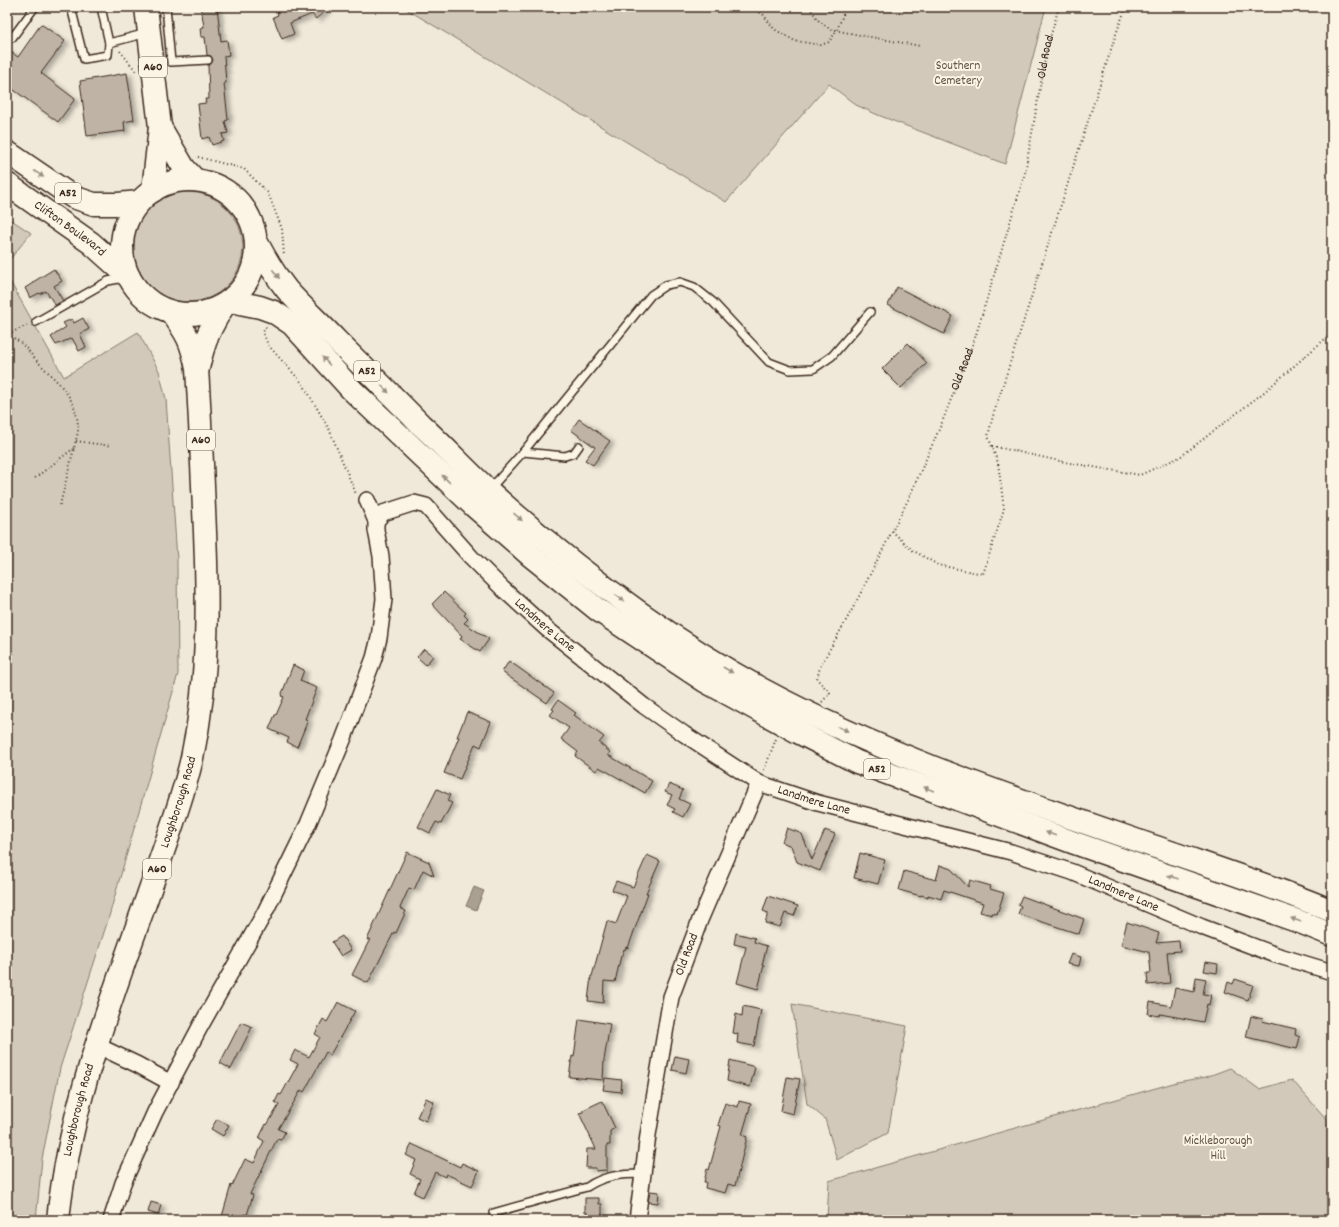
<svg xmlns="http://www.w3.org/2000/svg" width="1339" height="1227" font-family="Dekko,sans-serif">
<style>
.green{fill:#d2c9ba;stroke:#867a6c}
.water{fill:#aaa091;stroke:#7e7163}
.building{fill:#beb3a4;stroke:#3b2a1e;filter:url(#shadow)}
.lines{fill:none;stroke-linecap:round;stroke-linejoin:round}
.service-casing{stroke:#3b2a1e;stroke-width:10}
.minor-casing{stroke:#3b2a1e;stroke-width:18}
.primary-casing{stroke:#3b2a1e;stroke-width:25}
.trunk-casing{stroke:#3b2a1e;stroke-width:25}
.path{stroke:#3b2a1e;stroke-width:2;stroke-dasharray:1 3;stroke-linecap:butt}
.service{stroke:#fcf5e5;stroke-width:7}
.minor{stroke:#fcf5e5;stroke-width:15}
.primary{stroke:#fcf5e5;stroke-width:22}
.trunk{stroke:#fcf5e5;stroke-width:22}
.oneway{fill:#9c9082}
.labels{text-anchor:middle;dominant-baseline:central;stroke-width:4;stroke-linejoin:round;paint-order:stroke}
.shield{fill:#fcf5e5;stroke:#75675a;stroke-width:1}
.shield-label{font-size:12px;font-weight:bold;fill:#3b2a1e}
.street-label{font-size:13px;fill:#3b2a1e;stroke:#fcf5e5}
.park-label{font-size:13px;fill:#615245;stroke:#fcf5e5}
</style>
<defs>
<filter id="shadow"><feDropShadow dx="4.5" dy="2.5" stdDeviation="2" flood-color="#0004"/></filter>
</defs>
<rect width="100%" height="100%" fill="#f0e9d9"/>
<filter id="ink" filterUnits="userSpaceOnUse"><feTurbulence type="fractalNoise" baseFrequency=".025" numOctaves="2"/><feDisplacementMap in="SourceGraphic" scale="8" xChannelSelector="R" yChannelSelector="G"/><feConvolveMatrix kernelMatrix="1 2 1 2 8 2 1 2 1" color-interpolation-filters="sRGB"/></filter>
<g filter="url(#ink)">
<g class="green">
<polygon points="403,7 1046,7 1005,164 878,115 856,105 829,84 726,202"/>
<circle cx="188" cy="247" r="55"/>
<polygon points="7,217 31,233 7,263"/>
<polygon points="7,276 64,377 138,332 159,371 166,399 177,559 178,674 108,920 60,1068 42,1159 36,1220 7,1220"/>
<polygon points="792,1004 907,1026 888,1133 837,1160 825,1119 807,1104"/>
<polygon points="1230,1068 1259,1089 1292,1080 1330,1123 1332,1127 1332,1220 827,1220 829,1181 1177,1082 1206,1077"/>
</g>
<polygon class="water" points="474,887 484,891 476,910 466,906"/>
<g class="building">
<polygon points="201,7 217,7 221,41 227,40 229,55 224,56 226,83 224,83 228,120 225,121 228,133 222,134 224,141 212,145 209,137 202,139 198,104 206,103 205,99 209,99 208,65 211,64 213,60 211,56 207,55 205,37 201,37 200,28 204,27"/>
<polygon points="289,7 329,7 316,19 312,14 290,23 294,34 282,39 273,17 278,15 277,12"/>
<polygon points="41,24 65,41 41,73 75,99 58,122 7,85 7,49 18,57"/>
<polygon points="127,73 134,120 124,122 125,131 87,136 80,81"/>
<polygon points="54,269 62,281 54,286 63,301 55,305 46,291 40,294 39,293 30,298 25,288 33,283 33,282"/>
<polygon points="897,287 953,316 944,334 888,305"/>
<polygon points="83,318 89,329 80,334 86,347 79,351 72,338 56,345 51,337 66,327 63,323 72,319 74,323"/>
<polygon points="908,343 927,363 901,388 882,369"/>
<polygon points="579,419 610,441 593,465 585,460 595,447 571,430"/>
<polygon points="444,592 466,613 464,615 468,619 464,623 489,639 480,652 460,639 462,636 432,604"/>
<polygon points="424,649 433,656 426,665 417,657"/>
<polygon points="509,661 554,693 547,703 502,672"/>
<polygon points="293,665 304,670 300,681 317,688 305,719 308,720 297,747 287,742 289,738 269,729 275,715 276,715 284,697 281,696"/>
<polygon points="558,700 576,713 574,715 604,737 599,743 610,752 608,755 652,781 645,793 599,767 596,771 575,756 578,752 561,739 569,728 550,715 554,710 552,709"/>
<polygon points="467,712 491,722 481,747 475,744 460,779 444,773 459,737 457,737"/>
<polygon points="669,784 683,790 679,799 690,804 683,817 673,812 675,809 667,805 672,795 665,792"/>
<polygon points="437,789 450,795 447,801 452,803 441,824 436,822 430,833 418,827"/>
<polygon points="787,828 802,834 812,860 825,830 835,834 820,871 797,862 791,846 782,842"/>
<polygon points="407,852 429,862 434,876 423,870 414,890 409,888 400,908 406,911 396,933 394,932 368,983 352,975 370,939 367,940"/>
<polygon points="860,853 885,860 878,884 854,878"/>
<polygon points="647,855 660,861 646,893 648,893 628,948 626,947 625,950 624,949 622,956 621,956 615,982 604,981 603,1003 588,1001 591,976 592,976 607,921 616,924 627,896 612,890 616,881 633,887"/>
<polygon points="940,865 951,869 968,887 970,880 991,886 990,889 1004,893 997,914 992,913 992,915 980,912 983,903 944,890 941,899 928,895 928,897 921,895 921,896 899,890 904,871 936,880"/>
<polygon points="768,896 798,906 794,916 785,913 780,927 765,923 768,913 763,911"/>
<polygon points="1022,896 1084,919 1079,934 1018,914 1021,906 1018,905"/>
<polygon points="1127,922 1159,933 1156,943 1179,941 1180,951 1167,952 1170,983 1148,985 1147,973 1151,973 1149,952 1121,945"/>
<polygon points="736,933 755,938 754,942 767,946 762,965 764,965 758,989 737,983 746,947 734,944"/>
<polygon points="342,936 351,950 341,956 332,942"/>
<polygon points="1071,954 1081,957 1079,966 1067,964"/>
<polygon points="1206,962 1218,964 1217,973 1204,971"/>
<polygon points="1196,977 1206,979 1203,994 1211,995 1209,1005 1207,1004 1203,1022 1160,1014 1159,1016 1148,1014 1150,1002 1171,1006 1175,988 1194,992"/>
<polygon points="1235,979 1253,985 1248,1000 1225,992 1228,982 1233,984"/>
<polygon points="338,1002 355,1011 330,1055 326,1052 304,1092 301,1090 278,1129 285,1132 281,1140 277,1139 250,1194 253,1195 247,1215 244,1214 242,1219 234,1217 233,1220 221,1220 231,1185 232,1186 245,1159 254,1163 264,1141 259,1138 266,1124 267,1125 279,1105 275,1102 279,1094 281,1095 298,1064 290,1060 295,1050 309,1057 320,1037 315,1034 323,1019 327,1022"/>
<polygon points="743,1006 761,1010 754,1046 737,1043 738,1034 733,1033 736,1014 742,1016"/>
<polygon points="1251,1016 1263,1019 1262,1021 1296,1029 1295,1035 1300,1037 1297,1049 1246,1037"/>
<polygon points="579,1019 610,1024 604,1060 603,1080 569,1077 572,1056 574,1057"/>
<polygon points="241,1022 252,1027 231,1069 220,1063"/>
<polygon points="675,1056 689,1059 686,1073 672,1070"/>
<polygon points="730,1060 755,1067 750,1087 727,1081"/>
<polygon points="787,1077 800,1079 793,1114 781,1111"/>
<polygon points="605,1078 622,1080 621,1092 603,1090"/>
<polygon points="426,1098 434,1102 426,1121 417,1117"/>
<polygon points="602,1101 615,1128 610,1131 610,1145 607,1145 607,1172 606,1170 596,1171 596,1168 586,1168 587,1149 596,1149 579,1113 583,1112 583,1110"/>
<polygon points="739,1101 751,1104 742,1135 747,1137 735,1186 728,1184 725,1193 705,1188 706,1182 704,1182 707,1169 709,1170 721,1126 718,1125 725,1103 738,1107"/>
<polygon points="217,1119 229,1125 223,1136 211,1129"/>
<polygon points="412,1144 460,1167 462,1163 479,1171 472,1186 446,1174 445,1177 435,1172 423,1197 414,1193 420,1179 410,1174 416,1160 406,1155"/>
<polygon points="650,1191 659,1192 658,1203 648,1202"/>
<polygon points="585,1198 599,1198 599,1204 602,1204 602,1219 587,1219 587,1212 585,1212"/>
<polygon points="151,1202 161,1205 158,1215 148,1212"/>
</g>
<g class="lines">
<g class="service-casing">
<g id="service">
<polyline points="71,7 84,59 108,55 109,43 101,7"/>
<polyline points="166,7 171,62 208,60"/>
<polyline points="7,39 12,38 35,7"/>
<polyline points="109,43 147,33"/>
<polyline points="36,322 108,281 124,278"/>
<polyline points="523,452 651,295 666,285 680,282 694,287 713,302 769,362 790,370 813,369 832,356 870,312"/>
<polyline points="490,489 523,452 565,456 574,453 579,446"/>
<path d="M 493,1213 L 587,1187 C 604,1175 623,1174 643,1174"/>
</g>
</g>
<g class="minor-casing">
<g id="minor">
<path id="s2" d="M 367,500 L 376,521 L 383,513 L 414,503 L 426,506 L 471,557 L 503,589 L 547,629 L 644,706 L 684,734 L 759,783 L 818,803 L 1011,852 L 1072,872 L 1202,927 L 1276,955 L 1332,972"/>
<polyline points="96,1045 138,1065 171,1083"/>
<polyline points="111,1220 123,1183 155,1112 200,1027 264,914 308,824 343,740 374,658 379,638 384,599 381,556 376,530 376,521"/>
<path id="s3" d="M 637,1220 L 648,1135 L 671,997 L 700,920 L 759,783"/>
</g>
</g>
<g class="primary-casing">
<g id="primary">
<polyline points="146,7 160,127 153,191"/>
<polyline points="160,127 184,168 195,180"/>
<path d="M 198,368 C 204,341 210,327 225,304"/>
<path id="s4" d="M 58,1220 C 70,1100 116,988 155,875 C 168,836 183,798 192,758 C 210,674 208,594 204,509 C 202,462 200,415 197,369 C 192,343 187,333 171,312"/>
</g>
</g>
<g class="trunk-casing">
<g id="trunk">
<polyline points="7,152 73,197 94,204 118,204 139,202"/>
<circle cx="189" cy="247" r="67"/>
<path id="s5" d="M 7,184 L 91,243 L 129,277"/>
<path d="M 256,241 C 265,258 275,275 287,290 C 303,308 321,324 337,341 C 365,369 393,396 420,424 C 444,446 466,470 490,492 C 573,567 664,636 763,690 C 889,758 1032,804 1167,851 C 1222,870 1278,888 1332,911"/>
<polyline points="230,301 260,307 274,312 292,324 352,390 474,506 531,556 598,610 705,681 798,732 857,762 1072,842 1300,922 1332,935"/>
</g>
</g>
<g class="path">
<polyline points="749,7 763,14 774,29 795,41 821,45 829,42 837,30 846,7"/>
<polyline points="809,7 819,21 830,29 849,33 920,46"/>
<polyline points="120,51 136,71"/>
<polyline points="198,157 244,169 268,193 282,229 284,255"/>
<polyline points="266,327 263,332 268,345 303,384 329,429 356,494"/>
<path d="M 7,334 C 23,343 26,348 37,361 C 58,383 79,398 78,432 L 60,505"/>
<polyline points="8,334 28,325"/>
<polyline points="76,441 111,446"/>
<polyline points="992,446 1064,462 1140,475 1180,457 1263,393 1332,333"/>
<polyline points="35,478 74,448"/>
<polyline points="892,531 912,550 938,565 983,574 1004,509 998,463 988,436 993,416 1116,34 1126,7"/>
<path id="s1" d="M 822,702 L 830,693 L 817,679 L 820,667 L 853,608 L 908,500 L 941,425 L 975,338 L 1025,173 L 1047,48 L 1059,7"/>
<polyline points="764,770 776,739"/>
</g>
<use href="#service" class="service"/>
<use href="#minor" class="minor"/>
<use href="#primary" class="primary"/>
<use href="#trunk" class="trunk"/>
</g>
<defs><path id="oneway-solid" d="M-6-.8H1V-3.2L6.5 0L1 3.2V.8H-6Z"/></defs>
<g class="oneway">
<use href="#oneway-solid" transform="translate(39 174) rotate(34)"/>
<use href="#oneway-solid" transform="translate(276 274) rotate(53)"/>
<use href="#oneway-solid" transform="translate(326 361) rotate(-132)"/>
<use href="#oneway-solid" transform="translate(385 389) rotate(44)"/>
<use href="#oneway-solid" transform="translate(446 479) rotate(-136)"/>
<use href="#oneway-solid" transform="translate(518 517) rotate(41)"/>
<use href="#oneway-solid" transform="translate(620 598) rotate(35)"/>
<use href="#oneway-solid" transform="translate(728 670) rotate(30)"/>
<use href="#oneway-solid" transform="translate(843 729) rotate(25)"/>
<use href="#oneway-solid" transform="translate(929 789) rotate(-159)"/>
<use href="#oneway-solid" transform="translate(1051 834) rotate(-160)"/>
<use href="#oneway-solid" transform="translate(1173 877) rotate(-161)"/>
<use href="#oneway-solid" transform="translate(1296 920) rotate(-160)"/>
</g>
</g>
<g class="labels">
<g class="shield">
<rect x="139" y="57" width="28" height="20" rx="3"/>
<rect x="55" y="183" width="26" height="20" rx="3"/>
<rect x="354" y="361" width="26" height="20" rx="3"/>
<rect x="187" y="430" width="28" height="20" rx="3"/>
<rect x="864" y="759" width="26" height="20" rx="3"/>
<rect x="143" y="859" width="28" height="20" rx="3"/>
</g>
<g class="shield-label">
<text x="153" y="67">A60</text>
<text x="68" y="193">A52</text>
<text x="367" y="371">A52</text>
<text x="201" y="440">A60</text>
<text x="877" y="769">A52</text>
<text x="157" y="869">A60</text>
</g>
<g class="street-label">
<text stroke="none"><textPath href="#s1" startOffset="698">Old Road</textPath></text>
<text stroke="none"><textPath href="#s5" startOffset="77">Clifton Boulevard</textPath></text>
<text stroke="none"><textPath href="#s1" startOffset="374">Old Road</textPath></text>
<text stroke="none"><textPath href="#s2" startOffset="247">Landmere Lane</textPath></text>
<text stroke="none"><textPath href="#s2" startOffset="571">Landmere Lane</textPath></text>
<text stroke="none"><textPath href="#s4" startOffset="436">Loughborough Road</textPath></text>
<text stroke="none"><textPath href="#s2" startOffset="895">Landmere Lane</textPath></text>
<text stroke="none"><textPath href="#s3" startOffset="271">Old Road</textPath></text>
<text stroke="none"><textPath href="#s4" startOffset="112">Loughborough Road</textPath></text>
</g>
<g class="park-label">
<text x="958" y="66">Southern<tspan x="958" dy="15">Cemetery</tspan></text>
<text x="1218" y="1141">Mickleborough<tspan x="1218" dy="15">Hill</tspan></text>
</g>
</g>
<rect width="1339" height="1227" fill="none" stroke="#fcf5e5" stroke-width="24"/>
<rect x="12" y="12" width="1315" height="1203" fill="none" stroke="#3b2a1e" stroke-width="1.5" filter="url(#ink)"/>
</svg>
